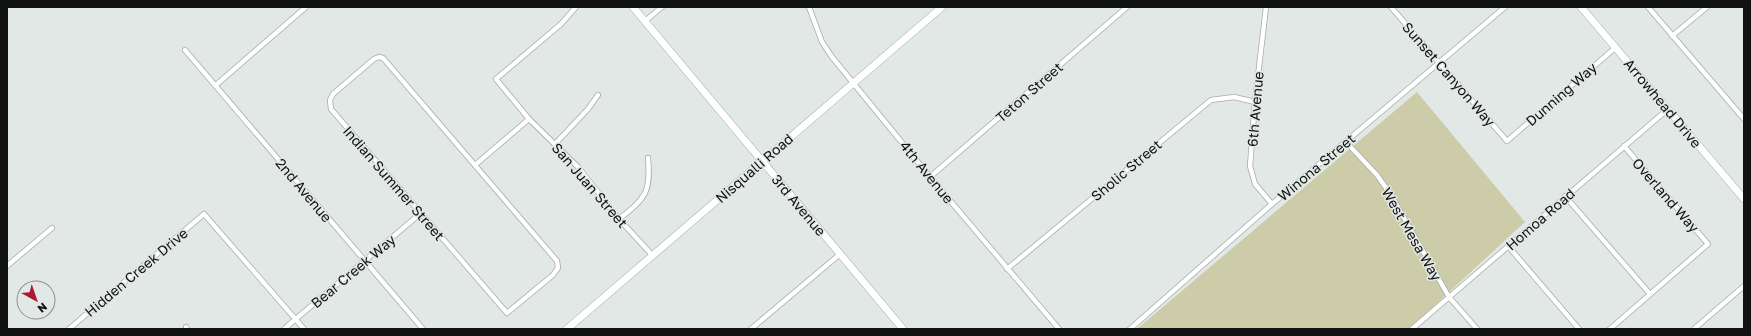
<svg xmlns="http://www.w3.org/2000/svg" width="1751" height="336" font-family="'Golos Text',sans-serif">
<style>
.green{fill:#cdcca9}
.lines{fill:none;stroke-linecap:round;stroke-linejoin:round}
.street-casing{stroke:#a5aba8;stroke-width:6}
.secondary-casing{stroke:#a5aba8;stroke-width:8}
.street{stroke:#fff;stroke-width:4.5}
.secondary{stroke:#fff;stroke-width:7}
.labels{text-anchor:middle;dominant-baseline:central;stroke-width:3;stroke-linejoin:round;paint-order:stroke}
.street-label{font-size:14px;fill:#101211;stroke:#e2e8e5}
</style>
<rect width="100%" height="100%" fill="#e2e8e5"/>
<polygon class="green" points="1417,92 1525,222 1409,329 1138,328"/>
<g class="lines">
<g class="street-casing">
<g id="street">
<polyline points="576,7 561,24 496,79 529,119 578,167 619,219 653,256"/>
<polyline points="809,7 822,42 832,57 930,177 1059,329"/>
<polyline points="1266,7 1255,102 1250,166 1255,184 1272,204"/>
<polyline points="1391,7 1507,141 1615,48"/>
<polyline points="1648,7 1744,119"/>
<polyline points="645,21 662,7"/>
<polyline points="1672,36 1707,7"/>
<polyline points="185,50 423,329"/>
<polygon points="379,57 383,58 557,261 558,268 553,275 507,313 331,109 330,100 333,94 374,59"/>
<polyline points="216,85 306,7"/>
<polyline points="1346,142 1377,175 1391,195 1449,297 1477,329"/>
<polyline points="555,144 588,109 598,95"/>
<polyline points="475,165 529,119"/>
<polyline points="930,177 1127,7"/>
<polyline points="1565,196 1650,294"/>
<path d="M 619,219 C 646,198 651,192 648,158"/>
<polyline points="1508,246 1579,329"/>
<polyline points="7,266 52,228"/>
<polyline points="1007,269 1211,100 1234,97 1255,102"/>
<polyline points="186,327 187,329"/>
<polyline points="69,329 204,214 304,329"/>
<polyline points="284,329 421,213"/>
<polyline points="751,329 840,254"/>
<polyline points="1130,329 1272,204 1505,7"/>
<polyline points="1412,329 1668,109"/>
<polyline points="1610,329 1708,244 1624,146"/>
<polyline points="1694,329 1744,286"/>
</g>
</g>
<g class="secondary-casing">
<g id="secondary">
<polyline points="633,7 903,329"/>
<polyline points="1581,7 1744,199"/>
<polyline points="567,329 942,7"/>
</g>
</g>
<use href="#street" class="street"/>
<use href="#secondary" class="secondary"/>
</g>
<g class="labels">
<g class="street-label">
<text transform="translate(1449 74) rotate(49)">Sunset Canyon Way</text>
<text transform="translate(1029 92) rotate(-41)">Teton Street</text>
<text transform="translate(1561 94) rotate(-41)">Dunning Way</text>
<text transform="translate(1663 103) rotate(50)">Arrowhead Drive</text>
<text transform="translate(1255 109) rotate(-85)">6th Avenue</text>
<text transform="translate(1316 167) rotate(-40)">Winona Street</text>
<text transform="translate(754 168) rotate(-41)">Nisqualli Road</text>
<text transform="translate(1126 170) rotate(-40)">Sholic Street</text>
<text transform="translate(927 172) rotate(51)">4th Avenue</text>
<text transform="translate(394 183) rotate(49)">Indian Summer Street</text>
<text transform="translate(590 185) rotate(49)">San Juan Street</text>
<text transform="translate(304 190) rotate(50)">2nd Avenue</text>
<text transform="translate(1666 195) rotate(49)">Overland Way</text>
<text transform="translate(799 205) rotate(50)">3rd Avenue</text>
<text transform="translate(1540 219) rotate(-41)">Homoa Road</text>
<text transform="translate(1412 234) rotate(60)">West Mesa Way</text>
<text transform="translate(353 271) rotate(-40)">Bear Creek Way</text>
<text transform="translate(136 272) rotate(-40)">Hidden Creek Drive</text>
</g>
</g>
<rect width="1751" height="336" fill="none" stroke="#101211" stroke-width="16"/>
<g transform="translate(36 300) rotate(140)"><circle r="19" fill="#e2e8e5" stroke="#8e9290"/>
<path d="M0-3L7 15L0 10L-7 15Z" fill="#ad1832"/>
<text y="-6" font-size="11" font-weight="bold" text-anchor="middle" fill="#101211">N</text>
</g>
</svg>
